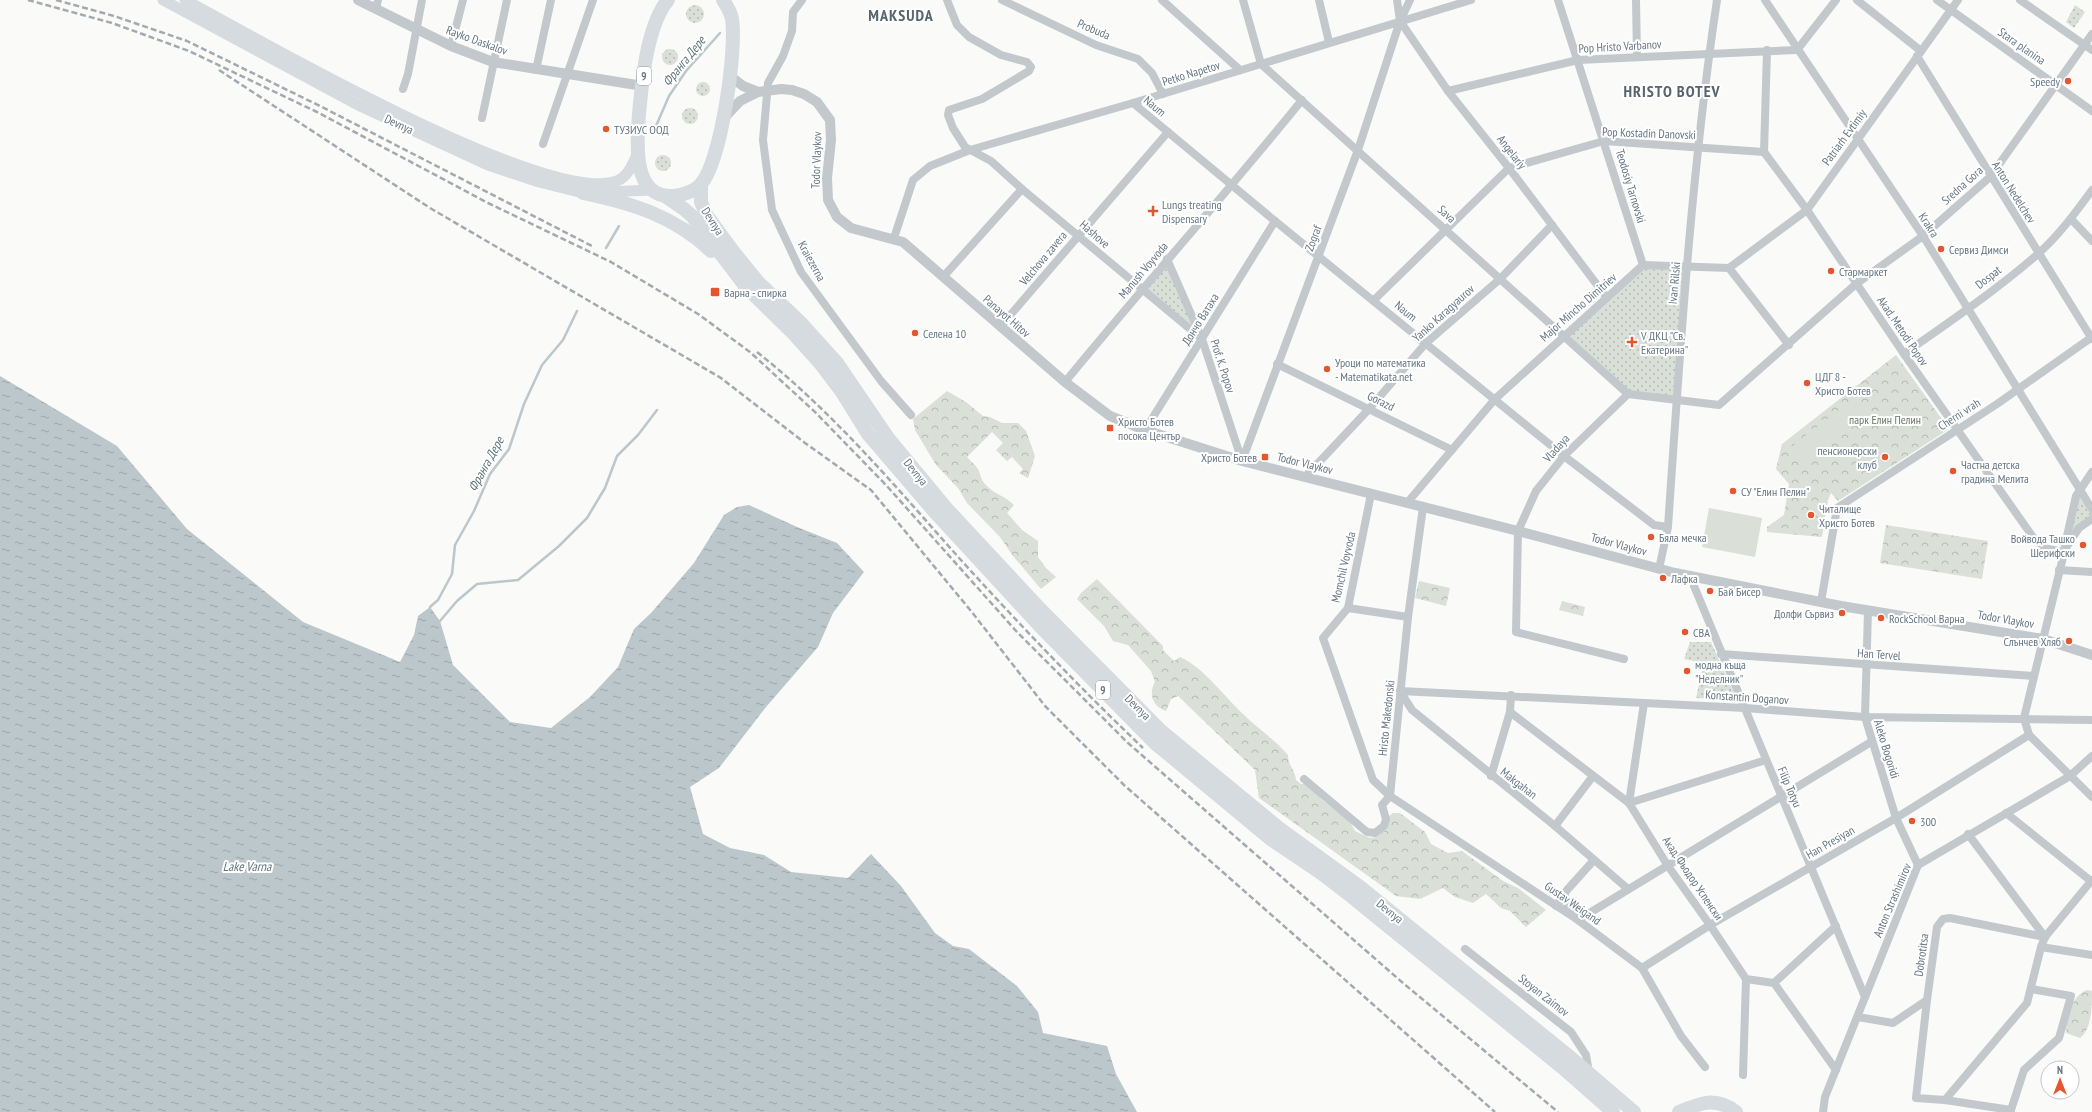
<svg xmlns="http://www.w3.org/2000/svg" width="2092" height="1112" font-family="'PT Sans Narrow',sans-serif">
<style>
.grass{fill:url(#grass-dots)}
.forest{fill:url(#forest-crowns)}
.pitch{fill:#dadfd7}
.water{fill:url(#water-ripples)}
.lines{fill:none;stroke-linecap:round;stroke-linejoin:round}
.stream{stroke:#bbc7cb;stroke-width:2.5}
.minor{stroke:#c3c8cc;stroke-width:8}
.tertiary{stroke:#c3c8cc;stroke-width:10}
.secondary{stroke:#d6dbdf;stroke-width:11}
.trunk{stroke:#d6dbdf;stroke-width:14}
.rail{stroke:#a2aab0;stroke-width:2.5;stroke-dasharray:6 3;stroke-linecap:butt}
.poi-dot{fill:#e4572e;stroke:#fff;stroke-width:1.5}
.labels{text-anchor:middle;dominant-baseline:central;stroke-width:4;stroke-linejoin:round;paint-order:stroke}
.shield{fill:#fff;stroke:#939fa8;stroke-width:1}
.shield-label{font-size:11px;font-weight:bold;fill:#657683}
.street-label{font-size:12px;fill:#657683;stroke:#fff}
.poi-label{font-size:12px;fill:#657683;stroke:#fff;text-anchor:start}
.park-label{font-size:12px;fill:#687a64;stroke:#fff}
.water-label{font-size:13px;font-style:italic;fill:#60757c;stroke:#fff}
.district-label{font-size:16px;font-weight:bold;letter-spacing:1px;fill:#57646e;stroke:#fff}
</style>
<defs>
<pattern id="grass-dots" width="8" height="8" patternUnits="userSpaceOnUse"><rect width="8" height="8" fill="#dadfd7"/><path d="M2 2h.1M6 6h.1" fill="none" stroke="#b4b9b4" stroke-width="1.8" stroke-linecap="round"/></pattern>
<pattern id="forest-crowns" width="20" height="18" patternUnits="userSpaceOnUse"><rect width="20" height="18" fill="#dadfd7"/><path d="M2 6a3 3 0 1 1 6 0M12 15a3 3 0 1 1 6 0" fill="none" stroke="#b4b9b4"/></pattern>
<pattern id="water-ripples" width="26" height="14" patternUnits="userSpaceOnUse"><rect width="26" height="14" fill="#bbc7cb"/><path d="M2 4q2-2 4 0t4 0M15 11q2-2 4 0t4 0" fill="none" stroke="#9ca6aa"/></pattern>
</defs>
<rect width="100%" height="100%" fill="#fafaf8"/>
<g class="grass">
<circle cx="695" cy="14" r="9"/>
<polygon points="2075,5 2085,12 2074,28 2066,22"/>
<circle cx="670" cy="57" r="8"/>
<circle cx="703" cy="89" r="7"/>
<circle cx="690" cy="116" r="8"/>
<circle cx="663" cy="163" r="8"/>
<polygon points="1167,259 1202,339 1141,290"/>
<polygon points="1643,265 1687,268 1678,400 1634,396 1564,335"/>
<polygon points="2080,493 2092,511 2092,517 2067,543"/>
<polygon points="1690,642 1711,642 1737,700 1696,698 1704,663 1684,659"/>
</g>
<g class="forest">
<polygon points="1896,355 1949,429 1838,501 1831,493 1828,500 1822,537 1767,532 1767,527 1784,515 1789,484 1776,469 1782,444"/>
<path d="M 947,391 L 966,402 L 983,416 L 990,417 L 1002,423 L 1018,423 L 1026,431 L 1035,456 L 1028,478 L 1019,473 L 1023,469 L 1012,457 L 1007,461 L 996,450 L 1003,443 L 992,432 L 967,457 C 970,461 975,464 978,469 C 981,474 980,479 986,485 C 994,494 1005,496 1014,505 L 1007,513 L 1022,530 L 1038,541 L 1038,557 L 1046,568 L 1056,577 L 1041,589 L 1013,556 L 1000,537 L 967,503 L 958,488 L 936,465 L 915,430 L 913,419 Z"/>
<polygon points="1886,525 1988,541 1982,579 1880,563"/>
<path d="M 1097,579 L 1154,637 L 1163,646 L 1163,650 L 1174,661 L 1180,657 C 1203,667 1224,696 1242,713 C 1257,728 1274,739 1288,755 C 1288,765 1295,770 1296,780 L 1301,784 L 1307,784 L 1317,792 L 1321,799 L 1350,822 L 1355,831 L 1370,838 L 1377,837 L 1388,828 L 1388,817 L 1393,813 L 1400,813 L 1425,832 L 1431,844 L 1448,853 L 1462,851 L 1503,881 L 1518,888 L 1546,910 L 1526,927 L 1510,911 L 1501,908 L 1486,894 L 1473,903 L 1455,897 L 1443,888 L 1420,899 L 1396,896 L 1259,798 L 1255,770 L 1178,696 L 1171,699 L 1166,711 C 1153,707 1148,694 1155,682 L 1151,671 L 1128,645 L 1113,641 L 1104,626 L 1077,599 L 1081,593 Z"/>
<polygon points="1419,581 1450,588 1446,606 1415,598"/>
<polygon points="1562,601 1585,607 1583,616 1559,610"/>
<path d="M 2087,990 L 2092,991 C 2092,1005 2092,1029 2080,1038 L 2066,1033 C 2067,1017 2071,996 2087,990 Z"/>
</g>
<g class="pitch">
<polygon points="1853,399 1867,416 1804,464 1791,447"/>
<polygon points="1709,508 1762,518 1755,557 1702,547"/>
</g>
<polygon class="water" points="0,376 117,446 187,529 303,622 400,662 414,635 418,616 430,607 440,621 453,665 510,722 551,728 590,697 618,667 634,629 651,613 694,563 724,515 737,507 749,505 797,527 837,543 864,572 833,613 818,647 766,707 719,768 690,787 703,834 730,848 764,855 791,872 848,878 871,854 901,886 935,933 953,946 969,949 1017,986 1038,1012 1043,1033 1107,1046 1116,1074 1137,1112 0,1112"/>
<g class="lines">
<g class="stream">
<polyline points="656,126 669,96 686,71 720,33"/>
<polyline points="606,248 619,226"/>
<polyline points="430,607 438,600 452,574 455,545 474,511 490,474 509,449 524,404 542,365 563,340 577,311"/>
<polyline points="440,621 457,601 477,584 518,580 559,546 587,518 605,488 617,456 638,435 657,410"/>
</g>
<g class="minor">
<polyline points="802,0 793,12 792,31 783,56 768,83 763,140 772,210 801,272 881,381 911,415"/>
<polyline points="947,0 957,25 969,37 1001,55 1027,62 1031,67 1029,71 982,99 949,110 948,115 953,128 965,147 991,161 1022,189 1202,339"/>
<polyline points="1002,0 1096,45 1138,59 1152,73 1163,94"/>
<polyline points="1162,0 1240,70"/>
<polyline points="1243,0 1261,64 1628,394 1719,405 1856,284 1923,236 1990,177 2092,34"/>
<polyline points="1319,0 1329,42"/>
<polyline points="1397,0 1400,21 1448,91 1509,168 1607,298"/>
<polyline points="1558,0 1643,265"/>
<polyline points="1636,0 1637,57"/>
<polyline points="1765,0 1923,236 2092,509"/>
<polyline points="1857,0 1921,51"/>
<polyline points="1937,0 2092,111"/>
<polyline points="2020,0 2092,50"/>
<polyline points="376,9 378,0"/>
<polyline points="451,46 463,0"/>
<polyline points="1767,50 1764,152 1807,210 1904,354 2035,540 2043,548 2064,552"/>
<polyline points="1917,56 2092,339"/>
<polyline points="536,70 551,0"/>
<polyline points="403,89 408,74 422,0"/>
<polyline points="1448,91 1578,60 1797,50 1836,0"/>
<polyline points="1133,103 1275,221 1564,456 1654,525 1668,527"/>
<polyline points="482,118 507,0"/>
<polyline points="543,144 593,0"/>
<polyline points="2071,219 2092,241"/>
<polyline points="894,238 913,180 930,166 970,150 1133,103 1471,0"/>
<polyline points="1167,259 1202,339 1242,461"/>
<polyline points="1729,268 1807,210 1958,0"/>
<polyline points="943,277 1022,189"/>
<polyline points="1374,300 1509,168 1604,141 1764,152"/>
<polyline points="1000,327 1168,132"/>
<path d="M 1904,354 C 1949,322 1997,290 2039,253 C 2059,235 2076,212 2092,190"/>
<polyline points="1277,364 1452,450"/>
<path d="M 1065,382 C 1143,287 1225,195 1302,100"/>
<polyline points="1145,430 1275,221"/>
<polyline points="1242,461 1358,150 1400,21 1410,0"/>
<polyline points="1306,476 1369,409 1426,343 1500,279 1552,225"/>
<polyline points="1371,494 1348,608 1323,638 1373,780 1390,796 1578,920 1642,968 1681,1036 1705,1067"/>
<polyline points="1407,503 1495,399 1643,265 1729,268 1789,345"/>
<polyline points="2065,545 2076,496 2092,472"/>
<path d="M 1659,569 L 1668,527 C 1680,351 1691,174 1717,0"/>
<polyline points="2059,570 2092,572"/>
<polyline points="1694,586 1865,997"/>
<polyline points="1821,602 1837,508 1997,404 2092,337"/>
<polyline points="1348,608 1408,617"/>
<polyline points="1868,610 1865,717 1896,818 1918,865"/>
<polyline points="1721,654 2034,676"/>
<polyline points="1624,659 1516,632 1518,531 1536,491 1564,456 1628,394"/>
<polyline points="1400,691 1745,708 1865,717 2092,720"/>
<polyline points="1400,691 1412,710 1555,826 1628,889"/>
<polyline points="1644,703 1629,803 1766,760"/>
<polyline points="1510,712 1629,803 1668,866 1710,925 1746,979 1774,983 1836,1070"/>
<polyline points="2029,735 2024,718 2065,549 2079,528 2092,519"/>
<polyline points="2029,735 2092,797"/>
<polyline points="1491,776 1510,712 1511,695"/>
<polyline points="1304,779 1367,832 1375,833 1384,826 1386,819 1382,805 1390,796 1408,617 1423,507"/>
<polyline points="2006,813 2092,882"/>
<polyline points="1555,826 1593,776"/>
<polyline points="1968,834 2045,937"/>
<polyline points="1565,893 1565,901 1578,920 1871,742"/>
<polyline points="1556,906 1567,890 1594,860"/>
<polyline points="2041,947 2092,955"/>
<polyline points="1465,949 1571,1032 1586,1055 1589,1073"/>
<polyline points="1642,968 1710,925 1896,818 2029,735"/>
<polyline points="1774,983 1836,926"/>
<polyline points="1927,1000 1916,1098 1945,1100 2011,1110"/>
<polyline points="1858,1017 1893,1023 1927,1000 1937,927 1943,919 1950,918 2045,937"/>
<polyline points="1743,1075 1746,979"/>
<polyline points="1945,1100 2027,1003 2041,947 2045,937 2092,880"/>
<polyline points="1823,1112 1825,1097 1918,865 2070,776 2092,756"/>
<polyline points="2008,1112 2011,1110 2024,1070 2059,1038 2071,996 2031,989"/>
</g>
<g class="tertiary">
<polyline points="358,0 451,46 493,62 643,86"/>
<polyline points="730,76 743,86 758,92"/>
<polyline points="724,118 740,101 758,92 781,89 792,90 804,94 817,102 830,120 831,140 827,178 828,200 837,217 851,228 903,242 1065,382 1110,416 1145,430 1242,461 1518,531 1675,573 1841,606 2043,639 2092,655"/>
</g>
<g class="secondary">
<polyline points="163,0 358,105 488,165 539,182 583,193 652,190"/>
<path d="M 185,0 C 258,39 548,207 617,181 C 629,176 633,163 638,152"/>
</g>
<g class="trunk">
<path d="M 668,0 C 647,25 642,81 639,114 C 637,141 631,199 674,196 C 683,195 695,191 701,184 C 721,162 737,50 732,19 C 731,12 727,6 723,0"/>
<polyline points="701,185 701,202 707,216 732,250 758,282 800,322 837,363 888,438 946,508 1041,610 1161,731 1280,829 1360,887 1571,1058 1634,1112"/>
<path d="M 583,193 C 631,203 675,216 711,251"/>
<polyline points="665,196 684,209 692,216 746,287 793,333 820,363 842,392 868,434 934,511 1039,625 1155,743 1272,840 1321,873 1351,896 1563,1068 1613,1112"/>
<path d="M 1679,1112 C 1700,1103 1716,1096 1736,1112"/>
</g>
<g class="rail">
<polyline points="28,0 112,23 189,51 317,112 488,203 611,262 698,314 750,352 815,412 886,485 1017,632 1128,743 1403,983 1558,1112"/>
<polyline points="56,0 114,16 187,41 320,106 592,246"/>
<polyline points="219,70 430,208 721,378 805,443 871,490 971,611 1045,706 1124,785 1495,1112"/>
<path d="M 757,352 C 833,412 896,487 960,559 C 1019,624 1080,688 1143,748"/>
</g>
</g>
<g class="poi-dot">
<circle cx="2068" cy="81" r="4"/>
<circle cx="606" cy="129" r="4"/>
<path d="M1151 205h4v4h4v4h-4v4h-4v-4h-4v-4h4z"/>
<circle cx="1941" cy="249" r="4"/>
<circle cx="1831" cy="271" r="4"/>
<rect x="710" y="287" width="10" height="10" rx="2"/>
<circle cx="915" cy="333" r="4"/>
<path d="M1630 336h4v4h4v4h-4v4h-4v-4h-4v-4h4z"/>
<circle cx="1327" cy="369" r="4"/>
<circle cx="1807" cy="383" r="4"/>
<rect x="1106" y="424" width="8" height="8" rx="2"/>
<rect x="1261" y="453" width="8" height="8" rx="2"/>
<circle cx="1885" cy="457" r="4"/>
<circle cx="1953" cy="471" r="4"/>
<circle cx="1733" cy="491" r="4"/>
<circle cx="1811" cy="515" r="4"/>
<circle cx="1651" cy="537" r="4"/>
<circle cx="2083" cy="545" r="4"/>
<circle cx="1663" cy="578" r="4"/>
<circle cx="1710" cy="591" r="4"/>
<circle cx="1842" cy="613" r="4"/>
<circle cx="1881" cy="618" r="4"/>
<circle cx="1685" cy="632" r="4"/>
<circle cx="2069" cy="641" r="4"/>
<circle cx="1687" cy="671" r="4"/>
<circle cx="1912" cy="821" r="4"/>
</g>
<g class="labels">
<g class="shield">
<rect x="637" y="67" width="14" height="18" rx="3"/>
<rect x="1096" y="681" width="14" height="18" rx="3"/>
</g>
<g class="shield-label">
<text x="644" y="76">9</text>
<text x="1103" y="690">9</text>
</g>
<g class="street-label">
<text transform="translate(1094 29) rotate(23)">Probuda</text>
<text transform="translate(477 40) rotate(20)">Rayko Daskalov</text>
<text transform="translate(1620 46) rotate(-3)">Pop Hristo Varbanov</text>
<text transform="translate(2022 46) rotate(35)">Stara planina</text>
<text transform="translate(1191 73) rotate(-17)">Petko Napetov</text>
<text transform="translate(1155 106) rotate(40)">Naum</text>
<text transform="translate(399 124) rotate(25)">Devnya</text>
<text transform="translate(1649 133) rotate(2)">Pop Kostadin Danovski</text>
<text transform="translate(1844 137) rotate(-54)">Patriarh Evtimiy</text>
<text transform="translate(1512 152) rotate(52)">Angelariy</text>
<text transform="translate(816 160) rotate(-88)">Todor Vlaykov</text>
<text transform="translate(1962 185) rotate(-42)">Sredna Gora</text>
<text transform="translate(1631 186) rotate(73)">Teodosiy Tarnovski</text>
<text transform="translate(2014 192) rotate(58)">Anton Nedelchev</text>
<text transform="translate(1447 214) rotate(42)">Sava</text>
<text transform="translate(713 221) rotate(57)">Devnya</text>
<text transform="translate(1929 225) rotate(57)">Krakra</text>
<text transform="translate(1095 234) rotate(41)">Hashove</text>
<text transform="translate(1313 238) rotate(-69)">Zograf</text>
<text transform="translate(1043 258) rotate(-50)">Velchova zavera</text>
<text transform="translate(812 261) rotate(61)">Kraiezerna</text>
<text transform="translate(1143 270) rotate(-50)">Manush Voyvoda</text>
<text transform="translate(1988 277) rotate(-38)">Dospat</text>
<text transform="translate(1674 283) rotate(-85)">Ivan Rilski</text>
<text transform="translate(1578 307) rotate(-41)">Major Mincho Dimitriev</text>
<text transform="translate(1406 311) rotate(39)">Naum</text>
<text transform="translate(1443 313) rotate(-42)">Yanko Karagyaurov</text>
<text transform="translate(1007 316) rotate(41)">Panayot Hitov</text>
<text transform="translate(1200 319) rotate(-58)">Дончо Ватаха</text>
<text transform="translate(1903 331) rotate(56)">Akad. Metodi Popov</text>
<text transform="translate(1223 366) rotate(72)">Prof. K. Popov</text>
<text transform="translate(1381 401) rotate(26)">Gorazd</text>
<text transform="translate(1959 414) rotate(-33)">Cherni vrah</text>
<text transform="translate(1556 448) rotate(-48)">Vladaya</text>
<text transform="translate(1305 463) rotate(14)">Todor Vlaykov</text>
<text transform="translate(916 472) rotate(51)">Devnya</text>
<text transform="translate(1619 544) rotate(15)">Todor Vlaykov</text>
<text transform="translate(1343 567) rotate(-77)">Momchil Voyvoda</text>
<text transform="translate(2006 619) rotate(10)">Todor Vlaykov</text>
<text transform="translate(1879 654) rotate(4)">Han Tervel</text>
<text transform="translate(1747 697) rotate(4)">Konstantin Doganov</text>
<text transform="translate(1138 707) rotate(45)">Devnya</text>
<text transform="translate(1386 718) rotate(-84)">Hristo Makedonski</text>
<text transform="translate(1887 749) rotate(73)">Aleko Bogoridi</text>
<text transform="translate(1519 783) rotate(38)">Makgahan</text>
<text transform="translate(1790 787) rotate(67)">Filip Totyu</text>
<text transform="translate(1830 842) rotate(-30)">Han Presiyan</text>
<text transform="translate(1693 878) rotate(56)">Акад. Фьодор Успенски</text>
<text transform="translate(1892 900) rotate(-67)">Anton Strashimirov</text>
<text transform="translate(1573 903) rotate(35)">Gustav Weigand</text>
<text transform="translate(1390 911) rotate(39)">Devnya</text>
<text transform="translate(1921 955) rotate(-82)">Dobrotitsa</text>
<text transform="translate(1544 995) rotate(38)">Stoyan Zaimov</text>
</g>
<g class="poi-label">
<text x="2060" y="81" text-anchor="end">Speedy</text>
<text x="614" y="129">ТУЗИУС ООД</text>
<text x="1162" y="204">Lungs treating<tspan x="1162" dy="14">Dispensary</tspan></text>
<text x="1949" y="249">Сервиз Димси</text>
<text x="1839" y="271">Стармаркет</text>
<text x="724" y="292">Варна - спирка</text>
<text x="923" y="333">Селена 10</text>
<text x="1641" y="335">V ДКЦ "Св.<tspan x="1641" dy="14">Екатерина"</tspan></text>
<text x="1335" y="362">Уроци по математика<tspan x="1335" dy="14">- Matematikata.net</tspan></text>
<text x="1815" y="376">ЦДГ 8 -<tspan x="1815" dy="14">Христо Ботев</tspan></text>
<text x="1118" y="421">Христо Ботев<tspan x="1118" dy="14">посока Център</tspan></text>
<text x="1877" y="450" text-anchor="end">пенсионерски<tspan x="1877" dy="14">клуб</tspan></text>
<text x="1257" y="457" text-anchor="end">Христо Ботев</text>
<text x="1961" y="464">Частна детска<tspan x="1961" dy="14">градина Мелита</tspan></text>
<text x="1741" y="491">СУ "Елин Пелин"</text>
<text x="1819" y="508">Читалище<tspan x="1819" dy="14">Христо Ботев</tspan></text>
<text x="1659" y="537">Бяла мечка</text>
<text x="2075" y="538" text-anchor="end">Войвода Ташко<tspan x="2075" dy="14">Шерифски</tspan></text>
<text x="1671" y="578">Лафка</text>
<text x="1718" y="591">Бай Бисер</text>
<text x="1834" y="613" text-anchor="end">Долфи Сървиз</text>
<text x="1889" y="618">RockSchool Варна</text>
<text x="1693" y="632">CBA</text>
<text x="2061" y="641" text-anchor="end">Слънчев Хляб</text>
<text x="1695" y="664">модна къща<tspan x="1695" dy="14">"Неделник"</tspan></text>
<text x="1920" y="821">300</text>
</g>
<g class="park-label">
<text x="1885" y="419">парк Елин Пелин</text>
</g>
<g class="water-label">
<text transform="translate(684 61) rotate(-51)">Франга Дере</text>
<text transform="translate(486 464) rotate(-61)">Франга Дере</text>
<text x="247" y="866">Lake Varna</text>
</g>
<g class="district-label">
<text x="901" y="15">MAKSUDA</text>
<text x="1672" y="91">HRISTO BOTEV</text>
</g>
</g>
<g transform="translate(2060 1080)"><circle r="19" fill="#ffffff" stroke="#c1c8cd"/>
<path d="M0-3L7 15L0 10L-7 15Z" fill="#e4572e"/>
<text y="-6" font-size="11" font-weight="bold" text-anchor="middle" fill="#657683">N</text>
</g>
</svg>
